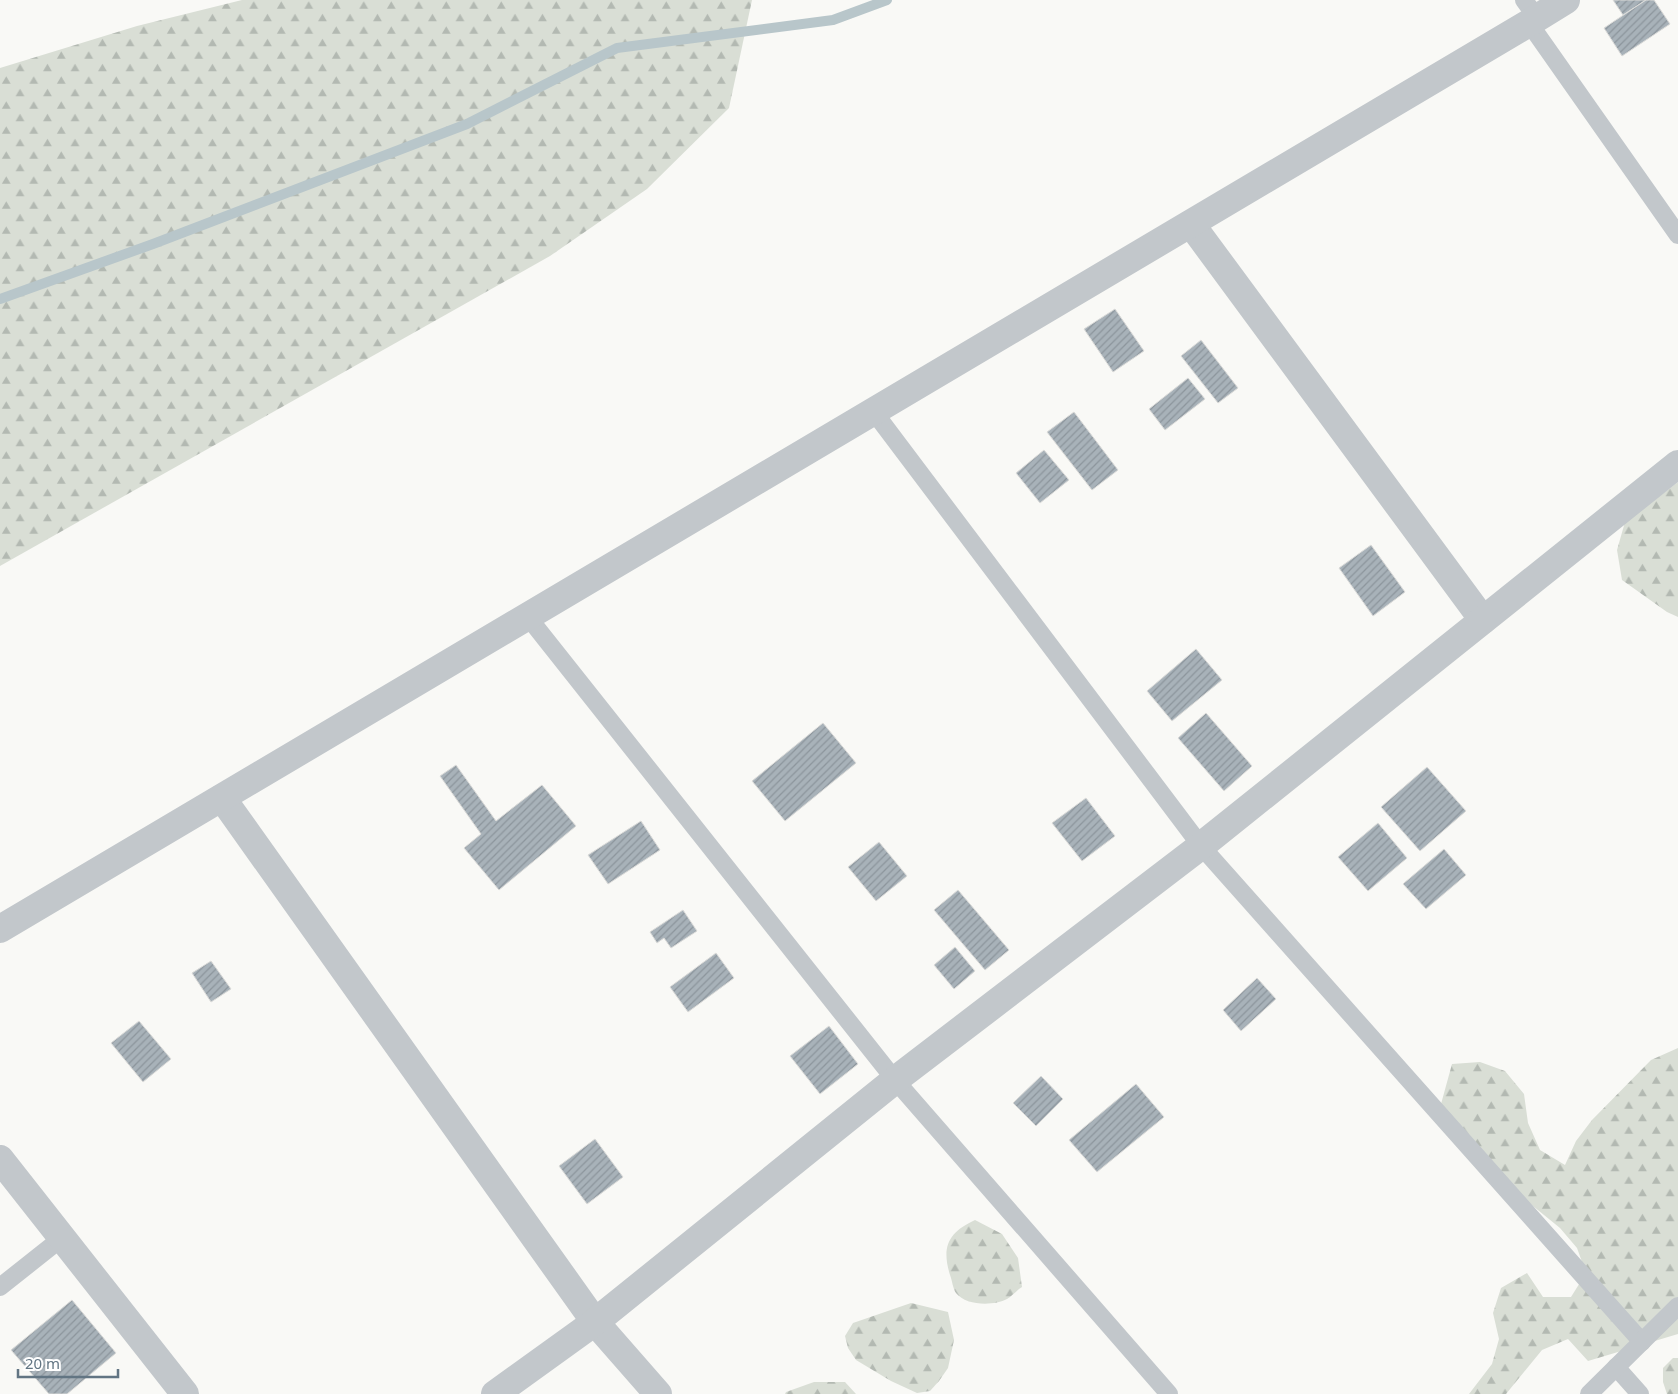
<svg xmlns="http://www.w3.org/2000/svg" width="1678" height="1394" font-family="'Noto Sans',sans-serif">
<style>
.forest{fill:url(#forest-firs)}
.lines{fill:none;stroke-linecap:round;stroke-linejoin:round}
.stream{stroke:#b8c6ca;stroke-width:10}
.building{fill:url(#building-hatch);stroke:#dbdbd9}
.lane{stroke:#c2c7cb;stroke-width:18}
.street{stroke:#c2c7cb;stroke-width:28}
</style>
<defs>
<pattern id="forest-firs" width="22" height="20" patternUnits="userSpaceOnUse" patternTransform="scale(1.25)"><rect width="22" height="20" fill="#d9ded5"/><path d="M5 1l3.5 6h-7zM16 11l3.5 6h-7z" fill="#b3b9b2"/></pattern>
<pattern id="building-hatch" width="6" height="6" patternUnits="userSpaceOnUse" patternTransform="scale(1.25)"><rect width="6" height="6" fill="#a8b2b9"/><path d="M-1 1l2-2M0 6l6-6M5 7l2-2" fill="none" stroke="#8c959c"/></pattern>
</defs>
<rect width="100%" height="100%" fill="#f9f9f6"/>
<g class="forest">
<polygon points="242,0 752,0 729,108 647,189 550,256 0,566 0,68 137,26"/>
<polygon points="1678,482 1678,617 1667,612 1622,580 1617,550 1625,522"/>
<polygon points="1678,1048 1678,1334 1588,1361 1568,1339 1542,1350 1506,1394 1469,1394 1492,1364 1499,1339 1493,1313 1501,1288 1527,1273 1543,1297 1571,1297 1586,1273 1577,1248 1560,1228 1496,1176 1438,1115 1452,1064 1480,1062 1505,1071 1524,1094 1528,1123 1540,1150 1565,1165 1576,1141 1592,1120 1651,1060"/>
<path d="M 975,1220 L 1002,1234 L 1018,1258 L 1022,1287 C 1017,1290 1012,1296 1007,1299 C 994,1306 966,1306 956,1293 C 953,1289 952,1280 950,1275 C 941,1246 949,1232 975,1220 Z"/>
<polygon points="911,1303 948,1312 954,1340 948,1368 939,1381 930,1391 917,1393 891,1381 856,1360 848,1348 845,1336 853,1323"/>
<polygon points="1673,1358 1678,1358 1678,1394 1667,1394 1663,1382 1663,1368"/>
<polygon points="814,1382 845,1382 856,1394 785,1394 786,1392"/>
</g>
<g class="lines">
<polyline class="stream" points="0,299 153,244 467,124 617,48 833,20 887,0"/>
</g>
<g class="building">
<polygon points="1613,0 1646,0 1623,15"/>
<polygon points="1646,0 1654,0 1670,24 1622,56 1604,28"/>
<polygon points="1115,309 1144,351 1113,372 1084,329"/>
<polygon points="1201,340 1238,388 1218,403 1181,356"/>
<polygon points="1188,378 1205,399 1165,430 1149,409"/>
<polygon points="1074,412 1118,470 1092,490 1047,432"/>
<polygon points="1044,450 1069,480 1040,503 1016,473"/>
<polygon points="1371,545 1405,592 1373,616 1339,568"/>
<polygon points="1196,649 1222,680 1172,721 1147,691"/>
<polygon points="1206,713 1252,766 1224,791 1178,738"/>
<polygon points="823,723 856,763 785,821 752,781"/>
<polygon points="456,765 496,821 542,785 576,826 499,890 464,848 481,834 440,776"/>
<polygon points="1427,767 1466,811 1420,851 1381,807"/>
<polygon points="1086,798 1115,836 1082,861 1052,823"/>
<polygon points="641,821 660,850 608,884 588,855"/>
<polygon points="1378,823 1407,858 1368,891 1338,857"/>
<polygon points="879,842 907,876 876,901 848,867"/>
<polygon points="1444,849 1466,875 1426,909 1403,884"/>
<polygon points="958,890 1009,950 985,970 934,910"/>
<polygon points="683,910 697,931 671,948 664,938 657,943 650,932"/>
<polygon points="955,947 975,971 954,989 934,965"/>
<polygon points="716,953 734,978 688,1012 670,987"/>
<polygon points="211,961 231,989 211,1002 192,973"/>
<polygon points="1257,978 1276,999 1241,1031 1223,1010"/>
<polygon points="139,1021 171,1059 143,1082 111,1043"/>
<polygon points="829,1026 858,1064 820,1094 790,1056"/>
<polygon points="1041,1076 1063,1099 1036,1126 1013,1103"/>
<polygon points="1136,1084 1164,1117 1097,1172 1069,1140"/>
<polygon points="595,1139 623,1177 587,1204 559,1166"/>
<polygon points="72,1300 116,1353 67,1394 49,1394 11,1350"/>
</g>
<g class="lines">
<g class="lane">
<polyline points="1524,0 1537,18"/>
<polyline points="1529,23 1678,235"/>
<polyline points="874,412 1201,846 1642,1342"/>
<polyline points="528,617 895,1080 1169,1394"/>
<polyline points="0,1287 63,1237"/>
<polyline points="1616,1367 1640,1394"/>
<polyline points="1589,1394 1678,1306"/>
</g>
<g class="street">
<polyline points="1191,224 1483,620"/>
<polyline points="222,798 595,1322 658,1394"/>
<polyline points="0,929 1529,23 1566,0"/>
<polyline points="0,1159 185,1394"/>
<polyline points="495,1394 595,1322 895,1080 1201,846 1678,464"/>
</g>
</g>
<path d="M18 1369v8h100v-8" fill="none" stroke="#627583" stroke-width="2.5"/>
<text x="25" y="1369" font-size="15" fill="#627583" stroke="#ffffff" stroke-width="4" paint-order="stroke">20 m</text>
</svg>
